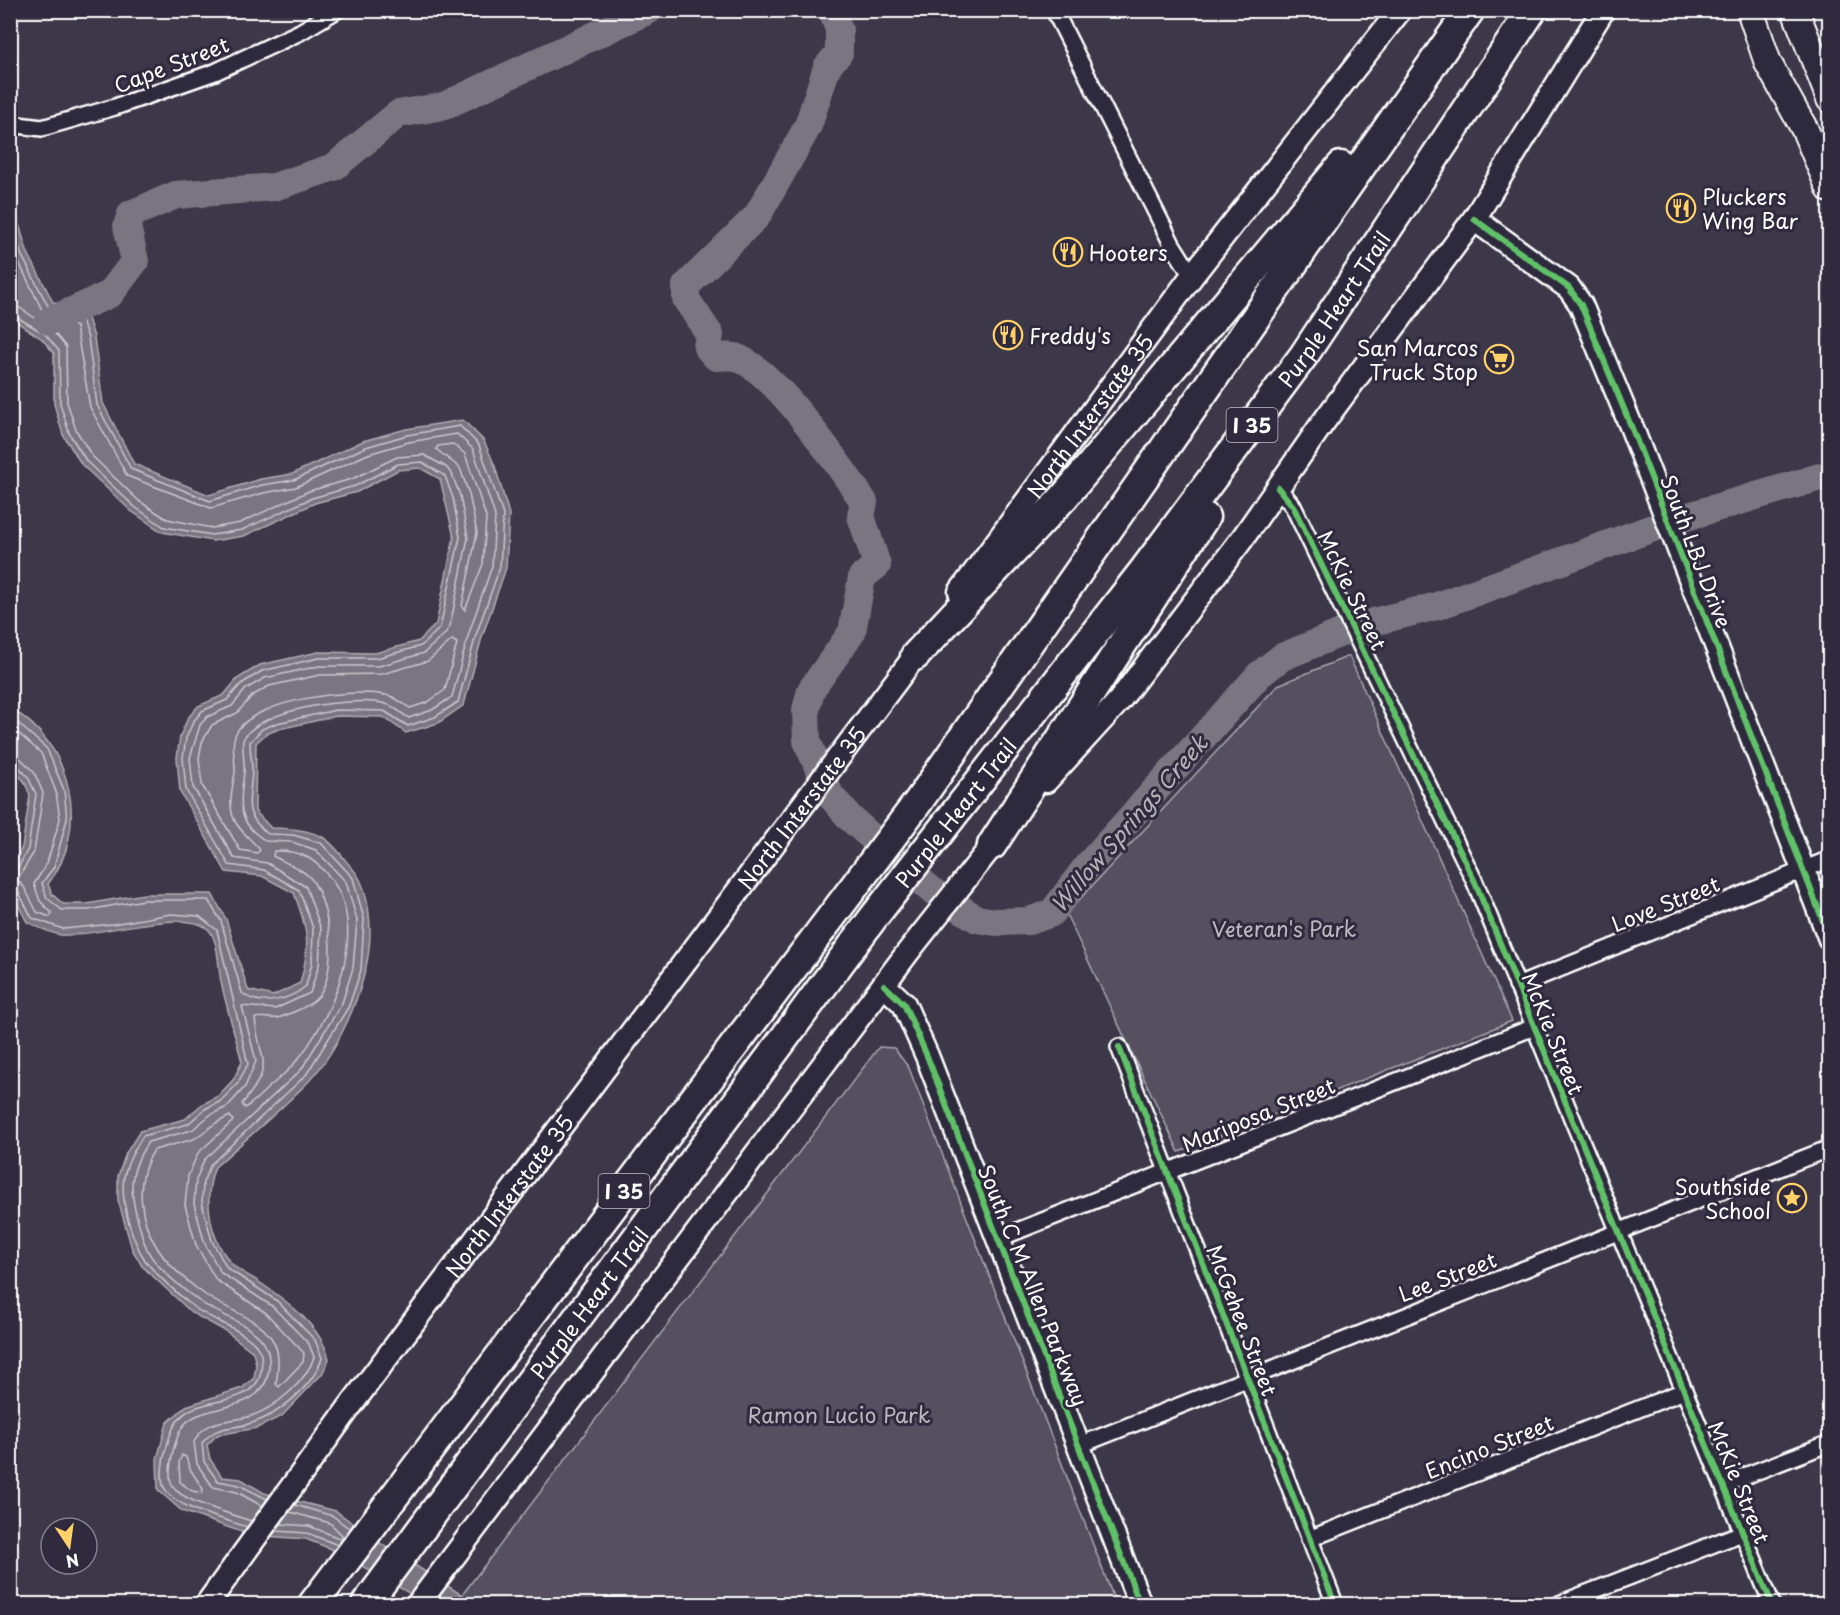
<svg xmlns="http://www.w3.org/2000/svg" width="1840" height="1615" font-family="'Playpen Sans',sans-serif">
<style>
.green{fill:#555060;stroke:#aaa8b0;stroke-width:1.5}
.water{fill:#797682;stroke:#afadb4;stroke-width:1.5}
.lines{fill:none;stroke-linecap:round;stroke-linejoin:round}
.shore{stroke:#c9c8cd;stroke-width:1.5}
.river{stroke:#797682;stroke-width:28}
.street-casing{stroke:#fff;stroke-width:20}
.secondary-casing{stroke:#fff;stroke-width:27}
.primary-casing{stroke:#fff;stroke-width:30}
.highway-casing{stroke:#fff;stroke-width:33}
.street{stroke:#2f2a3d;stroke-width:15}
.secondary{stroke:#2f2a3d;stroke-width:22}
.primary{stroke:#2f2a3d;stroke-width:26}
.highway{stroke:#2f2a3d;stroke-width:28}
.cycleway-casing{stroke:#2f2a3d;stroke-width:10}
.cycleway{stroke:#61c268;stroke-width:6}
.labels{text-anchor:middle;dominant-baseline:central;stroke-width:6;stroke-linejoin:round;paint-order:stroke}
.shield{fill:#2f2a3d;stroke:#c1bfc5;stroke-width:1.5}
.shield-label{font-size:20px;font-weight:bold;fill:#fff}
.street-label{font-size:21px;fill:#fff;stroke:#2f2a3d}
.poi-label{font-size:21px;fill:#fff;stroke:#2f2a3d;text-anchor:start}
.park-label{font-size:21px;fill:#bbb9bf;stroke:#2f2a3d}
.water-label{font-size:22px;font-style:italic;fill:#b5b4ba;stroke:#2f2a3d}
</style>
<rect width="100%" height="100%" fill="#3c3749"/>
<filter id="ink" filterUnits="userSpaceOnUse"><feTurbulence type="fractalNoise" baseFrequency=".0167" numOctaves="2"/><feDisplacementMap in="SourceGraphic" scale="12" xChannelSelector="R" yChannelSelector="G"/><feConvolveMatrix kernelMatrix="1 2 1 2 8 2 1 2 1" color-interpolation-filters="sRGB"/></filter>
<g filter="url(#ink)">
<g class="green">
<polygon points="1349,656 1512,1021 1179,1152 1066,914 1278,685"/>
<polygon points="879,1047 894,1048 909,1068 1116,1604 464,1604 462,1595"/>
</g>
<path class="water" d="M 10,195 L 27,251 L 53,302 L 87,315 L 94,337 L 103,403 L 134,464 L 209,495 L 261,479 L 292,474 L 363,441 L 406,429 L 463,420 L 484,441 L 495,466 L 509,514 L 506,568 L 482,637 L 464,705 L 438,723 L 406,733 L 383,717 L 337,716 L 279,729 L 266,734 L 256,743 L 255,811 L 271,828 C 287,828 309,829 324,838 C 334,844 344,859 352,868 C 366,882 370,912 370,932 C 370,979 342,1046 309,1081 C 280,1111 246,1139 215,1167 C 203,1198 209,1238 232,1264 C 238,1271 250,1276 259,1282 C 286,1300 321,1326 329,1359 L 322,1374 L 282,1416 L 257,1428 L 217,1435 L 207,1445 L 210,1459 L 222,1477 L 241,1479 L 264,1493 L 336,1511 L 375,1540 L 462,1595 L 464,1604 L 418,1604 L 409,1593 L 336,1551 L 306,1539 L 250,1535 L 182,1511 L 158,1490 L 157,1459 L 167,1423 L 186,1406 L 242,1388 L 254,1378 L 256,1364 L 253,1352 L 227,1332 L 192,1313 L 142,1266 L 132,1249 L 118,1200 L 118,1176 L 126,1153 L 140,1131 L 185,1119 L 201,1105 L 218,1096 L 233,1080 L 242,1062 C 235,1035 227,1009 221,982 C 218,966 219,947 211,933 C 195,904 93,938 61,935 C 49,933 38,927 27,922 L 11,891 L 11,869 L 22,847 L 30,795 L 24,781 L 11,767 L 11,709 C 72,743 91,829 48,884 L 52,894 L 63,904 L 87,904 L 144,894 L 212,894 L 226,919 L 248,990 L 273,996 L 300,983 C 311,945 308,930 294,893 L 262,876 L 226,872 L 180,792 L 177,758 L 180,736 L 188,718 L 198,706 L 224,695 L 237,679 L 260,665 L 318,652 L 375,653 L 419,641 L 436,624 L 454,537 L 440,479 L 420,468 L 398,470 L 357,492 L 315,503 L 244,536 L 213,541 L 162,532 L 131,511 L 82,465 L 63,435 L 54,404 L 54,353 L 42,339 L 11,318 Z"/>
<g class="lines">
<g class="shore">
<path d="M 10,217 L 21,254 L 48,306 L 82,321 L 88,338 L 97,405 L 131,469 L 210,501 L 262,485 L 294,480 L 366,447 L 407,435 L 460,426 L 479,445 L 503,515 L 500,567 L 476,635 L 458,702 L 435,717 L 408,726 L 384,711 L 336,710 L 277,723 L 262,729 L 250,742 C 250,751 252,761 252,770 C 251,801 240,811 268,834 L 293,835 L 321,843 L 353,878 L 364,919 L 361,970 L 349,1006 L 306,1075 L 211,1164 L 203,1182 L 202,1203 L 212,1241 L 227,1268 L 277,1301 L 315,1340 L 322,1358 C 314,1385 279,1415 252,1423 C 231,1430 217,1424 202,1443 L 204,1462 L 218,1481 L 239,1485 L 267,1499"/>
<path d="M 10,244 L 42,310 L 76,327 L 90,407 L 127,476 L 211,508 L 264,493 L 296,487 L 368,454 L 409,442 L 457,434 L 473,449 L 495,516 L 492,566 L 469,633 L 452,697 L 432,710 L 409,718 C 401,714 394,706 386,704 C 355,696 258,708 243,740 C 242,751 245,762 244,773 C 240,803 236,823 266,841 L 292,842 L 316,850 L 346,882 L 357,920 L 353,968 L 342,1003 L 301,1070 L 204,1160 L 196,1180 L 194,1204 L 205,1244 L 221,1273 L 272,1306 L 309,1344 L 314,1357 C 307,1381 275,1408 251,1416 C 229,1423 206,1417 194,1442 L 197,1464 L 213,1487 L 237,1492 L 262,1506"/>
<path d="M 10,306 L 20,308 L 50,328 L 66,347 L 67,402 L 76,430 L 92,456 L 139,501 L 167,519 L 212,528 L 240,523 L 309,491 L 352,479 L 397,457 L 424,455 L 446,467 L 452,474 L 460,496 L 468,538 L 450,626 L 445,634 L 424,653 L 379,666 L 319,666 L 265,678 L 246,689 L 232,706 L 207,717 L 200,725 L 190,758 L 193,787 L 234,858 L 267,863 L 306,887 L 321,929 L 319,965 L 310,993 L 275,1009 L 242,1006 L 256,1061 L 245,1087 L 227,1107 L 210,1115 L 192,1130 L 148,1142 C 128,1172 129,1191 139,1224 C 142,1236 145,1248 152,1258 C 164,1273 184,1290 199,1301 C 216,1314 258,1326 266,1347 C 270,1356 270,1365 268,1374 C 262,1408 218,1405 194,1417 C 180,1424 177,1438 173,1451 C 171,1460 167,1478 173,1487 C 183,1502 233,1514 251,1521"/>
<path d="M 10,313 L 45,334 L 59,351 L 60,403 L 69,433 L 87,462 L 135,507 L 164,527 L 212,535 L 242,530 L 312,498 L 355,486 L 398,464 L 422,462 L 445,476 L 453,498 L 460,537 L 440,628 L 421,646 L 377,658 L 319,658 L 262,671 L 241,684 L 227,700 L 202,711 L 193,722 L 186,738 L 183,758 L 186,790 L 229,865 L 264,870 L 299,890 L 313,928 L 312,963 L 306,986 C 290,1000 260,1008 242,993 L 221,921 L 208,900 L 144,900 L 88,910 L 62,910 L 47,898 L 42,883 L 54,867 L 67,819 L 64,790 L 47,749 L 10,716"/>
<polygon points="453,444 465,454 486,517 483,564 465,610 462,606 477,533 469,494 460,468 436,449 438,446"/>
<path d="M 452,640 L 457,643 L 445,690 L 428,702 L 410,708 C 402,704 395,696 386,695 C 352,688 254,699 236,733 C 230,745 236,760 235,773 C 232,789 227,808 236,823 C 242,833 253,841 260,850 L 257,853 L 240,850 L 202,785 L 199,758 L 202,742 L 212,725 L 237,713 L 252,696 L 269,686 L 320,675 L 382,674 L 428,661 Z"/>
<polyline points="10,726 41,753 56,792 60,819 47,863 34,884 40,901 52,913 50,917 37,912 24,887 17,880 34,852 43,793 34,772 20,758 10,755"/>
<polyline points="10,763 17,765 28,777 36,794 28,849 18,868 10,870"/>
<path d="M 274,851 C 297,850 311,856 326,873 C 374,924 333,1020 293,1065 C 286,1073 277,1080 269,1087 C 261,1094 253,1103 245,1108 L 242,1104 C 277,1061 259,1063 255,1018 C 262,1016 270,1019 278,1018 C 288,1015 307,1007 315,1000 C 340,978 330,904 312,880 C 304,869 285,863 273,856 Z"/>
<path d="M 10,888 L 18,891 L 32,918 L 63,929 L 113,924 L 171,914 L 199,916 L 217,930 L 248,1064 L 238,1083 L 221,1101 L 205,1109 L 188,1124 L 143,1136 C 135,1149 127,1162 124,1177 C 120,1202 132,1240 145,1260 C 155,1274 181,1297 195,1308 C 210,1319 251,1333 259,1350 C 263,1357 262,1365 261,1372 C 255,1404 210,1398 188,1411 C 174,1420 170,1434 166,1449 C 163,1459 159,1480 165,1489 C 176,1509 226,1519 247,1527"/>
<path d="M 230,1116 L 233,1121 L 198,1153 L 188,1176 L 185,1205 L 196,1245 L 216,1280 L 266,1313 L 304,1353 L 303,1362 L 279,1387 L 276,1384 C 278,1369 281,1353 272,1339 C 257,1316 225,1310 204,1294 C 189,1283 168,1265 158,1249 C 139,1220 134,1180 154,1150 L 194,1139 L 216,1123 Z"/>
<polygon points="182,1455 186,1457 190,1469 203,1489 202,1493 192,1491 180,1482 179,1462"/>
<polyline points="295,1505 333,1516 350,1529"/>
<polyline points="281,1524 309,1526 339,1538 343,1536 330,1523 290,1512"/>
<polyline points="276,1531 307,1533 338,1545"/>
</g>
<g class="river">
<path d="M 832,10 L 839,30 L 839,53 L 827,67 L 808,126 L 757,216 L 686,286 L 686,299 L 710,335 L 707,347 L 716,357 C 722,357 729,356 735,357 C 773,368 841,468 864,502 L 861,516 L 877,565 L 862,577 L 852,632 L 811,690 L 806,710 L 807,741 L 830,795 L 850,818 L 931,890 L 977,919 L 996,922 L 1029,921 L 1052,913 L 1087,866 L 1259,675 L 1282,657 L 1341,633"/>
<polyline points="49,321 110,294 135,261 127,226 131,214 176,195 274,187 334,167 398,114 444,106 649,10"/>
<polyline points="1682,518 1830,474"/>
<polyline points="1365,624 1437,606 1653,528"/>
</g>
<g class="street-casing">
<g id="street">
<polyline points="1054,10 1172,244 1192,276"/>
<polyline points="10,124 42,128 115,107 215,72 300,32 337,10"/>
<polyline points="1278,488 1293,506 1474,880 1772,1604"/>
<polyline points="1517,986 1830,859"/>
<polyline points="1119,1047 1335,1604"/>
<polyline points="997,1239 1534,1027"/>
<polyline points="1080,1445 1830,1148"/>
<polyline points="1724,1484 1830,1443"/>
<polyline points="1309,1539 1684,1391"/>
<polyline points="1559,1604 1742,1533"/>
</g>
</g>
<g class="secondary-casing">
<g id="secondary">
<polyline points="1474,219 1569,288 1581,305 1631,426 1830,939"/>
<path id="s1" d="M 960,592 L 1192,276 L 1400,10"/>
<polyline points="1046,781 1119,701 1242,539 1322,424 1474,219 1603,10"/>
<polyline points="884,985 904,1004 927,1056 1140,1604"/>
<path id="s2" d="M 207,1604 L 354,1401 L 924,644"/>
<polyline points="418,1604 908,952 1002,833"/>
</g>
</g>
<g class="primary-casing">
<g id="primary">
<polyline points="1750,10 1768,63 1805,130 1830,189"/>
<polyline points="1795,10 1830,99"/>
</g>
</g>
<g class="highway-casing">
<g id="highway">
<polyline points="915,656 1064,497 1341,166"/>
<polyline points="992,845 1205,517"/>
<polyline points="313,1604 918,802 1470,10"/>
<path id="s3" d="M 366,1604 L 873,918 L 1144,570 L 1304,355 L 1532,10"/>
</g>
</g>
<use href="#street" class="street"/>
<use href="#secondary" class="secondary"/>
<use href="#primary" class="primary"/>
<use href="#highway" class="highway"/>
<g class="cycleway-casing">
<g id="cycleway">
<polyline points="1474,219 1569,288 1581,305 1631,426 1830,939"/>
<polyline points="1278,488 1293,506 1474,880 1772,1604"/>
<polyline points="884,985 904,1004 927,1056 1140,1604"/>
<polyline points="1119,1047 1335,1604"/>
</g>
</g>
<use href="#cycleway" class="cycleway"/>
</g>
</g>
<defs>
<g id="restaurant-ring" transform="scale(1.5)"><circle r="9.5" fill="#2f2a3d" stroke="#ffd166" stroke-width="1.5"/><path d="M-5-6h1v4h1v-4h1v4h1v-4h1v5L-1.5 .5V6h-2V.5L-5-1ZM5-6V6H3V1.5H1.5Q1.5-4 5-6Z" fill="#ffd166"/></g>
<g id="supermarket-ring" transform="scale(1.5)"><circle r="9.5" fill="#2f2a3d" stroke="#ffd166" stroke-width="1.5"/><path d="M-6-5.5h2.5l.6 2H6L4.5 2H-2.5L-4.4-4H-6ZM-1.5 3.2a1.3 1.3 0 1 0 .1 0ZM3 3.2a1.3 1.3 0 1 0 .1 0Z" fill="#ffd166"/></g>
<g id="sight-ring" transform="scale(1.5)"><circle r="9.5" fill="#2f2a3d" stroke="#ffd166" stroke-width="1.5"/><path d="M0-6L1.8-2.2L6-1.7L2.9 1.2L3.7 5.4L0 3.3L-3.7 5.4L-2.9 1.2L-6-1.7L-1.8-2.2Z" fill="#ffd166"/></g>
</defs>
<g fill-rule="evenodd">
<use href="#restaurant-ring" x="1681" y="208"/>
<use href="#restaurant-ring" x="1068" y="252"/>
<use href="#restaurant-ring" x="1008" y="335"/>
<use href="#supermarket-ring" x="1499" y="359"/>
<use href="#sight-ring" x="1792" y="1198"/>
</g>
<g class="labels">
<g class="shield">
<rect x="1226.5" y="408" width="51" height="34" rx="4.5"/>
<rect x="598.5" y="1174" width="51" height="34" rx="4.5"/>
</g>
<g class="shield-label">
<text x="1252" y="425">I 35</text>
<text x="624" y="1191">I 35</text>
</g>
<g class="street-label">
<text transform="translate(171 64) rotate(-21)">Cape Street</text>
<text stroke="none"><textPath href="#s3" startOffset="1617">Purple Heart Trail</textPath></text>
<text stroke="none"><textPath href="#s1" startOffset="219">North Interstate 35</textPath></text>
<text transform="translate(1697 551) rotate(69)">South LBJ Drive</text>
<text transform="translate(1353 590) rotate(64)">McKie Street</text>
<text stroke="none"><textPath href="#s2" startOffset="994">North Interstate 35</textPath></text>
<text stroke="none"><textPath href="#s3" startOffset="987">Purple Heart Trail</textPath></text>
<text transform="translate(1665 903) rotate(-22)">Love Street</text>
<text transform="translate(1554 1033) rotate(68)">McKie Street</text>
<text transform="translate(1258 1114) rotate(-22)">Mariposa Street</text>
<text stroke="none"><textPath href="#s2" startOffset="508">North Interstate 35</textPath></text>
<text transform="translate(1447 1276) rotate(-21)">Lee Street</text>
<text transform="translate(1034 1285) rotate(68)">South C M Allen Parkway</text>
<text stroke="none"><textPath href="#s3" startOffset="375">Purple Heart Trail</textPath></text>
<text transform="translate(1243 1320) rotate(69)">McGehee Street</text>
<text transform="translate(1489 1446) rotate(-22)">Encino Street</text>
<text transform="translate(1740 1482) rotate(68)">McKie Street</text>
</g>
<g class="poi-label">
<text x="1702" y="196">Pluckers<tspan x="1702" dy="24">Wing Bar</tspan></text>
<text x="1089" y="252">Hooters</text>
<text x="1029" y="335">Freddy's</text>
<text x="1478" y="347" text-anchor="end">San Marcos<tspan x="1478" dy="24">Truck Stop</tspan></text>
<text x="1771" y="1186" text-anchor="end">Southside<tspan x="1771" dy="24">School</tspan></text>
</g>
<g class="park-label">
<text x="1284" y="928">Veteran's Park</text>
<text x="839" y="1414">Ramon Lucio Park</text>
</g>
<g class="water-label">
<text transform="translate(1128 823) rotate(-49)">Willow Springs Creek</text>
</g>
</g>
<rect width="1840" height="1615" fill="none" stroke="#2f2a3d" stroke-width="36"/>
<rect x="18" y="18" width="1804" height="1579" fill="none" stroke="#fff" stroke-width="2" filter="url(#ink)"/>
<g transform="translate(69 1546) rotate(167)"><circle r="28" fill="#2f2a3d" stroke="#827f8b" stroke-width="1.5"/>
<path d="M0-4.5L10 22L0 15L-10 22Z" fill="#ffd166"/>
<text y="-9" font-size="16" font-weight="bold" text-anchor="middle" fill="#ffffff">N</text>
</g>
</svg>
